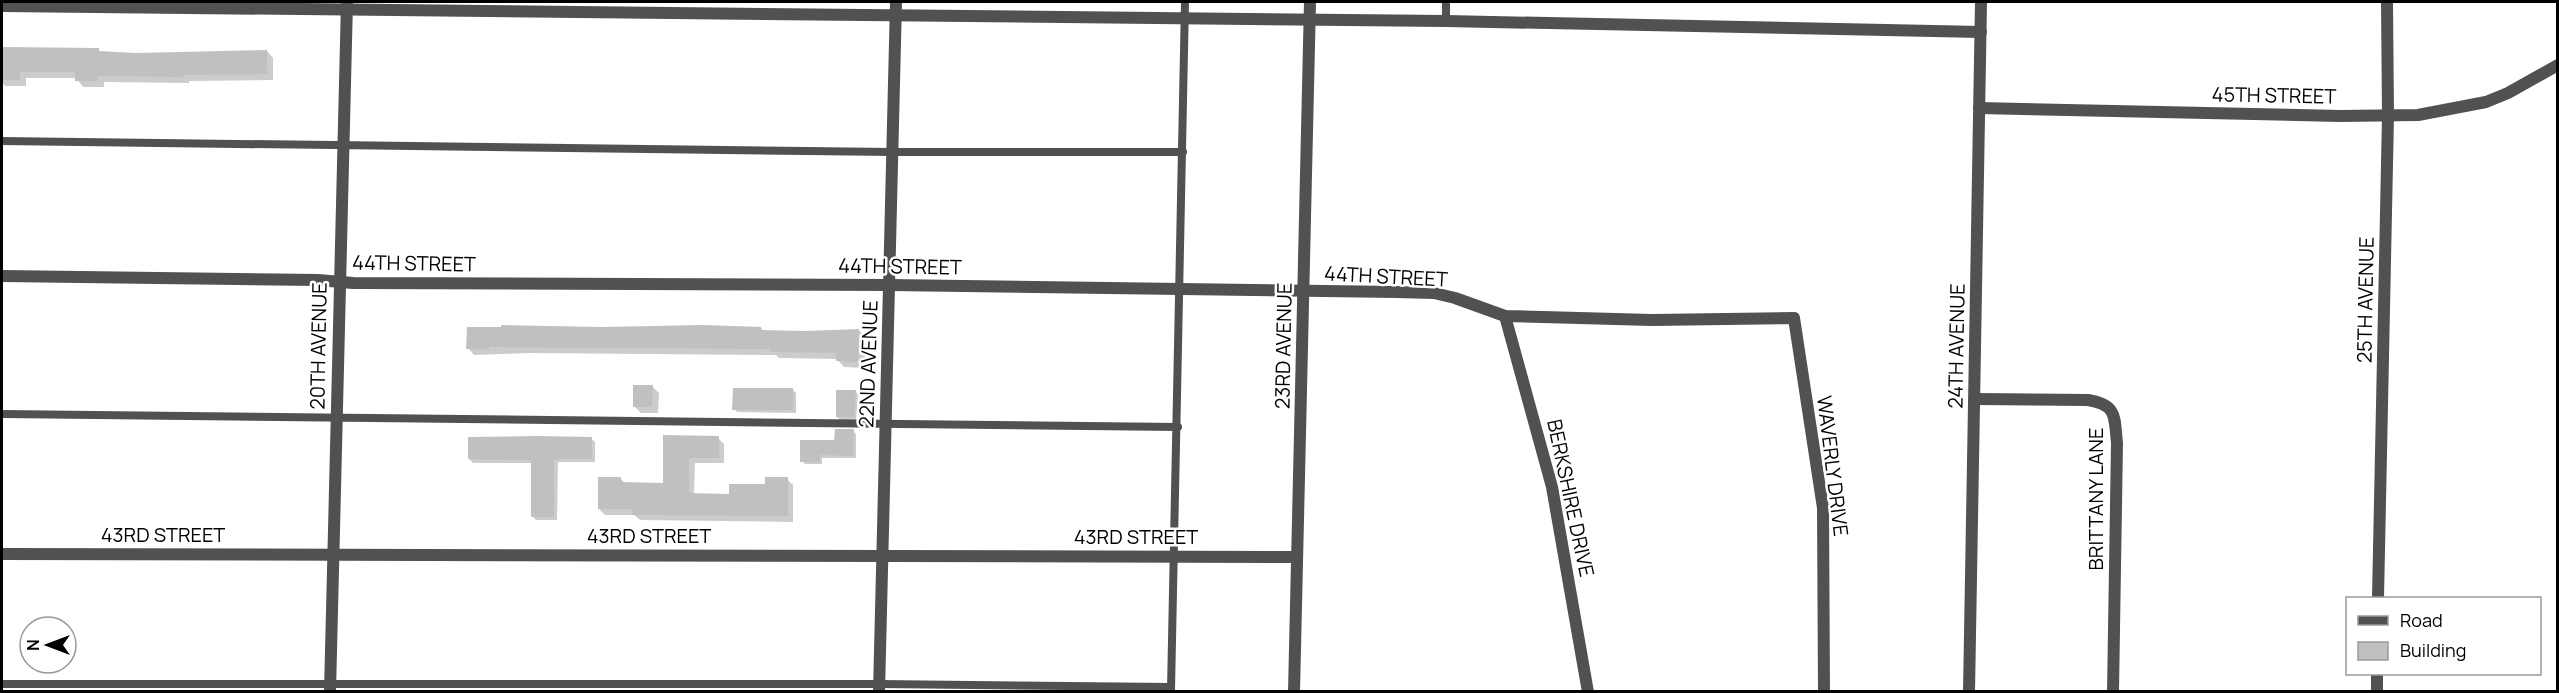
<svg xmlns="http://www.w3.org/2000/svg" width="2559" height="693" font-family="Manrope,sans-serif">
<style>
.shadow{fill:#0003}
.building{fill:#c0c0c0}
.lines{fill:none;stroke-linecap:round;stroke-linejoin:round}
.lane{stroke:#515151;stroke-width:8}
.street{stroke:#515151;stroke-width:12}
.labels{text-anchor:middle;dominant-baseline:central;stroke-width:5;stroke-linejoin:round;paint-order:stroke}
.street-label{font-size:20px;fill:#000;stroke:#fff}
</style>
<rect width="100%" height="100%" fill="#fff"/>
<g class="shadow">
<polygon points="2,48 98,50 101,53 135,54 267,51 273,58 273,80 189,81 189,83 104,82 104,87 83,87 76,78 26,78 26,86 5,86 2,82"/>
<polygon points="761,328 764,331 805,332 859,330 865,337 865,368 844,367 837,359 779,358 776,355 531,353 474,355 468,348"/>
<polygon points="652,386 659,393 658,413 641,413 634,406"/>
<polygon points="793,390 796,393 796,413 737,412 734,409"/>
<polygon points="855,391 858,394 856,420 840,420 837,417"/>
<polygon points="853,431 856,434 856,458 822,458 822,464 805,464 802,461"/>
<polygon points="665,437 718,438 724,444 724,463 695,463 694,495 731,496 787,479 793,485 793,522 640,520 634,515 605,515 599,509 621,479 626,484 664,484"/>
<polygon points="591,438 595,442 595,462 558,462 557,520 536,520 532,516 533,463 473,463 469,459"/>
</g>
<g class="building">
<polygon points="2,47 99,48 99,51 135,53 267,50 267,74 183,75 183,77 98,76 98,81 75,81 75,72 20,72 20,80 2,80"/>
<polygon points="501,325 602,327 703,325 761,327 761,330 805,331 859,329 858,362 836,361 836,353 771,352 771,349 489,347 489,350 466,349 467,327 501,327"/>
<polygon points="633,385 653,385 652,407 633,407"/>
<polygon points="733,388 793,388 793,410 732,410"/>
<polygon points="836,390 856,390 854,417 836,417"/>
<polygon points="835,429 854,429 853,456 820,455 820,462 800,462 800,440 834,440"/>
<polygon points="663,435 719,436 719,458 689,458 689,493 729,494 729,484 765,484 765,477 788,477 788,516 632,515 632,509 598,509 598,477 621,477 621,482 663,483"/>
<polygon points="538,436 592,437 592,459 554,459 554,517 531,517 531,460 468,459 468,437"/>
</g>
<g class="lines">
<g class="lane">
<polyline points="1446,21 1446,2"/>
<polyline points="2,141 892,152 1183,152"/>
<polyline points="2,414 1178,427"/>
<polyline points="2,684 879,684 1171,687"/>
<polyline points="1171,690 1185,2"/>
</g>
<g class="street">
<polyline points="2,6 1446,21 1981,32"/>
<polyline points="1979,108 2340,116 2418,115 2486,102 2508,93 2558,65"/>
<polyline points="2,276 318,280 353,283 890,285 1396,292 1434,293 1455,298 1505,316 1652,320 1794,318 1823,508 1824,692"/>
<polyline points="1505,316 1552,487 1588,692"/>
<path d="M 1975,399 L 2088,400 C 2118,405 2114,417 2117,443 L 2113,692"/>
<polyline points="2,554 1297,557"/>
<polyline points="2378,598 2388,116 2387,2"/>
<polyline points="330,692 347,2"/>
<polyline points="879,692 896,2"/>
<polyline points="1294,692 1310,2"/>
<polyline points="1969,692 1981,2"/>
<polyline points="2377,692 2377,674"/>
</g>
</g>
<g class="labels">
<g class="street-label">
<text transform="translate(2274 95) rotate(1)">45TH STREET</text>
<text transform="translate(414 263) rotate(1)">44TH STREET</text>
<text transform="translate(900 266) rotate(1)">44TH STREET</text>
<text transform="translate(1386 276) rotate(3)">44TH STREET</text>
<text transform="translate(2365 300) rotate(-89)">25TH AVENUE</text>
<text transform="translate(318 346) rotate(-89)">20TH AVENUE</text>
<text transform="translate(1283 346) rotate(-89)">23RD AVENUE</text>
<text transform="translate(1956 346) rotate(-89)">24TH AVENUE</text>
<text transform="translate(868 364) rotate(-88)">22ND AVENUE</text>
<text transform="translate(1833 466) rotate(83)">WAVERLY DRIVE</text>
<text transform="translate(1571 498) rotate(78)">BERKSHIRE DRIVE</text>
<text transform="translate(2095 499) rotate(-90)">BRITTANY LANE</text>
<text x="163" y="534">43RD STREET</text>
<text x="649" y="535">43RD STREET</text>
<text x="1136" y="536">43RD STREET</text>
</g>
</g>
<rect width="2559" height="693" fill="none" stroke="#000000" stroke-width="6"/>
<rect x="2346" y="597" width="195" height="78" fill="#ffffff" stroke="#999999" stroke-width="1.5"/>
<rect x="2358" y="616" width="30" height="9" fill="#515151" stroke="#999999" stroke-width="1.5"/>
<text x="2400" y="627" font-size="18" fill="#000000">Road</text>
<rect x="2358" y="642" width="30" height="18" fill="#c0c0c0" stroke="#999999" stroke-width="1.5"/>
<text x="2400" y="657" font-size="18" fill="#000000">Building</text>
<g transform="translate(48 645) rotate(270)"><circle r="28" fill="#ffffff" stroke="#999999" stroke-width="1.5"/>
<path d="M0-4.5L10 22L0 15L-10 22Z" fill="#000000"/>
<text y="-9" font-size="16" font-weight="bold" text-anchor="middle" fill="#000000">N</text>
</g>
</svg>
